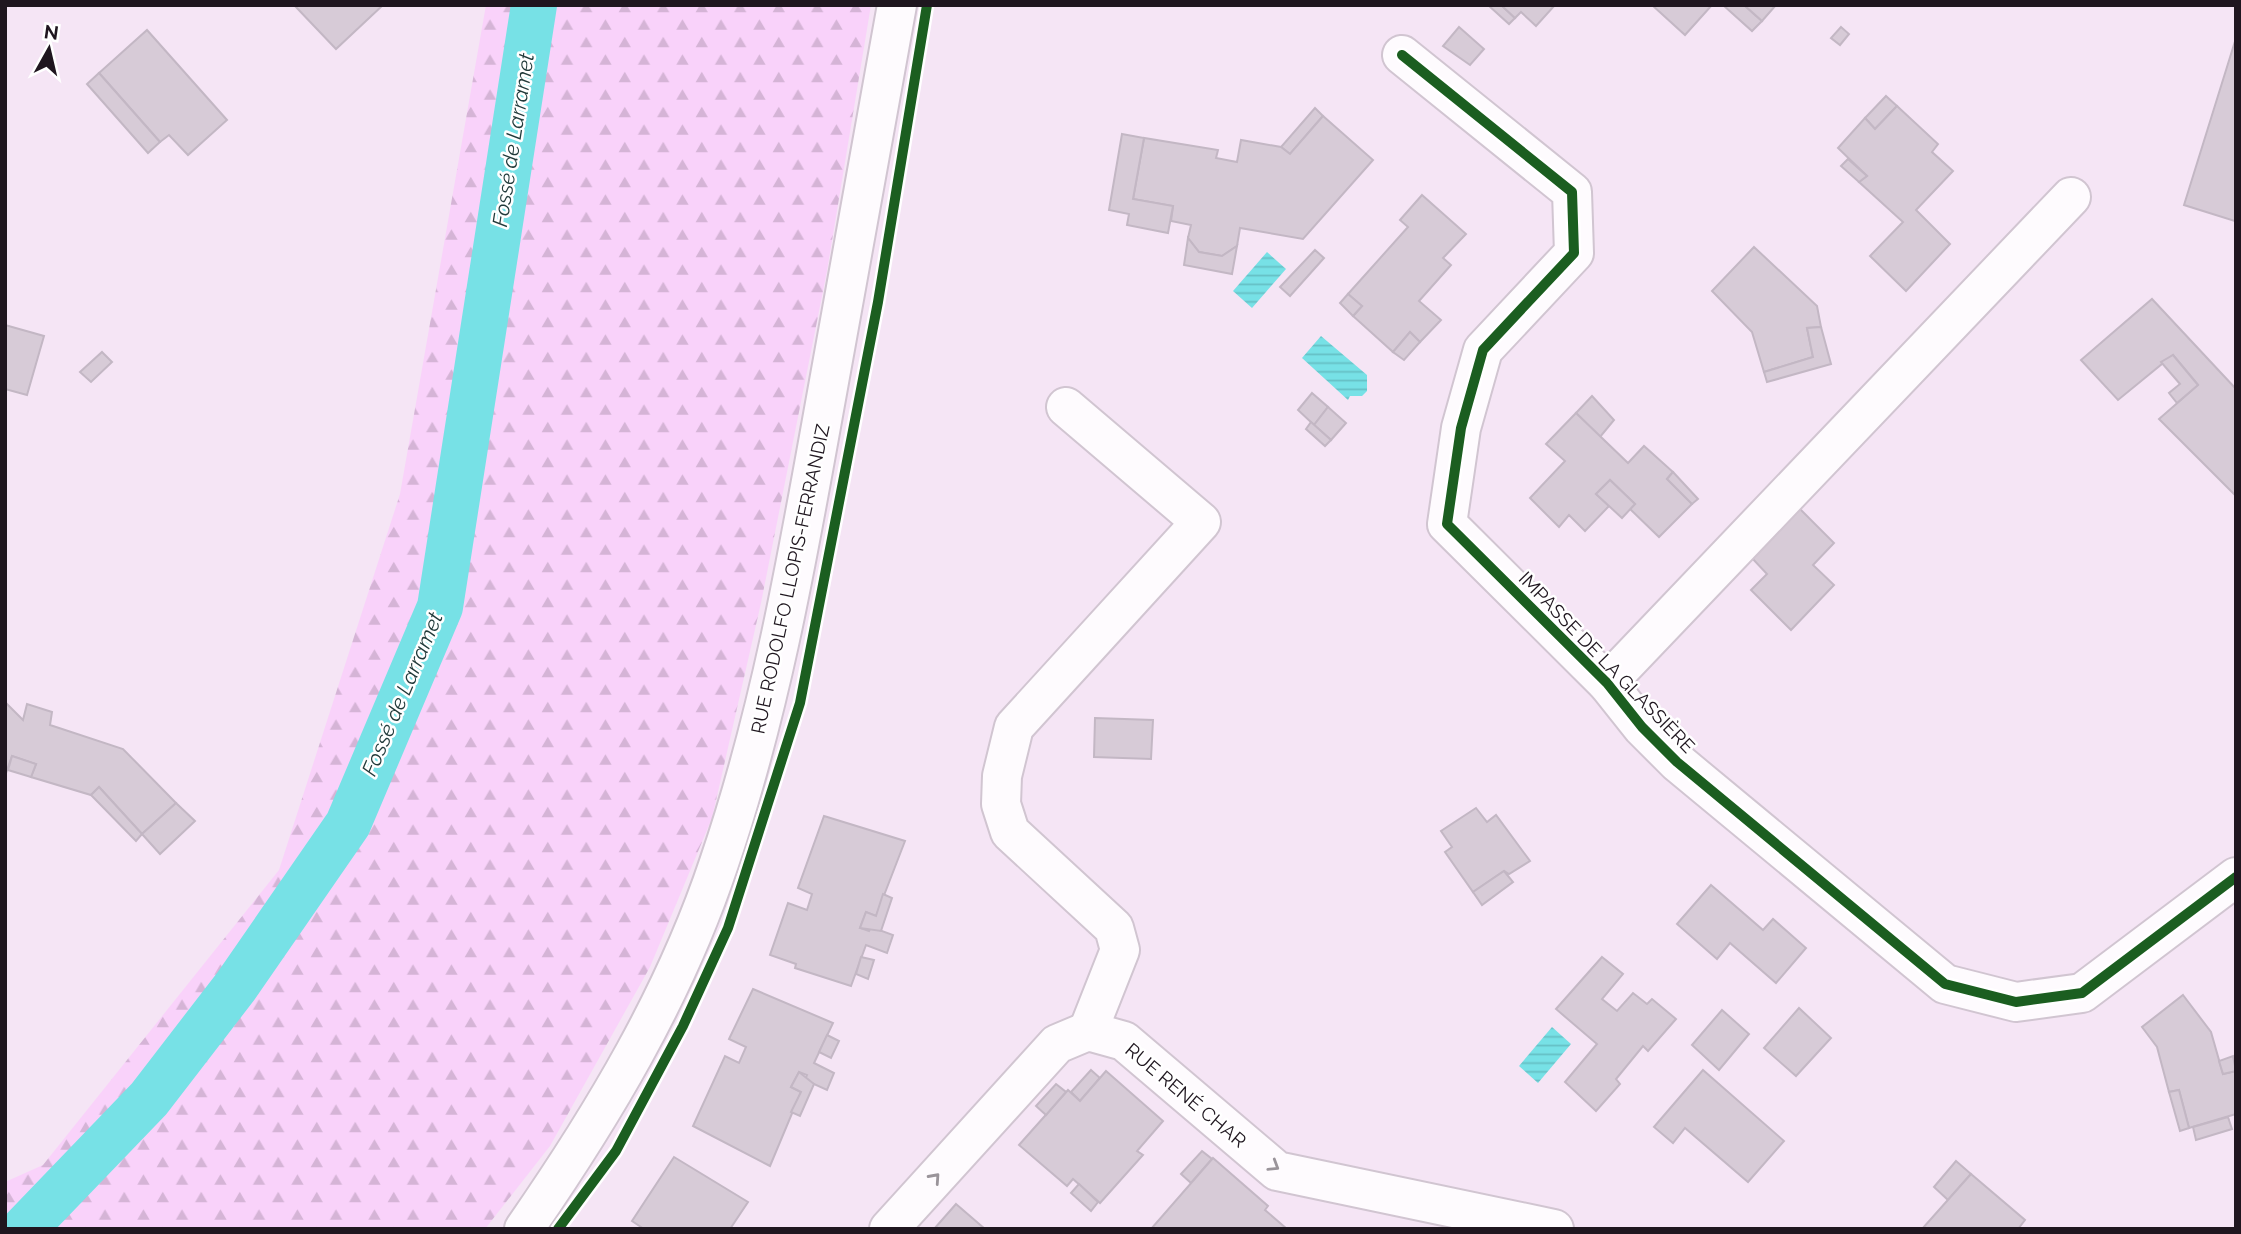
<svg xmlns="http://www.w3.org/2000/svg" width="2241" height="1234" font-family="Raleway,sans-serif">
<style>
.forest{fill:url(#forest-firs)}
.water{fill:url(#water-rules)}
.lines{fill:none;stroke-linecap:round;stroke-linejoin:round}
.canal{stroke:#77e1e6;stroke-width:46}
.building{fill:#d7cbd7;stroke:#c3b7c4;stroke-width:2}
.minor-casing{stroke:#d1c5d1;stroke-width:42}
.minor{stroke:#fefbfe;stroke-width:38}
.cycleway-casing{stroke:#fff;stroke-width:15}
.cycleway{stroke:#1b5e20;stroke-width:10}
.oneway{stroke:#9a949a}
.labels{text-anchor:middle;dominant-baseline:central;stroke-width:5;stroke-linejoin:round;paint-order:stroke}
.street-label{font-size:19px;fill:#1f161f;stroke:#fff}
.water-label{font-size:21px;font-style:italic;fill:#223b3b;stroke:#fff}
</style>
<defs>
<pattern id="forest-firs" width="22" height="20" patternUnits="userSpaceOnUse" patternTransform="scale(1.75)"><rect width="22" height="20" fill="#f9d2fa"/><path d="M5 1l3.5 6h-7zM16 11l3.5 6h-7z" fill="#d5b4d6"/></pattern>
<pattern id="water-rules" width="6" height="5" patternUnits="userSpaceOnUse" patternTransform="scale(1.75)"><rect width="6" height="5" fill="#77e1e6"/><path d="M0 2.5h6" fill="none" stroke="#66c0c5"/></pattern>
</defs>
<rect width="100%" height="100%" fill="#f5e5f5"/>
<polygon class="forest" points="486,5 871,5 827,271 761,603 712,818 650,967 550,1146 485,1229 5,1229 5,1182 43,1165 279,870 400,494"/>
<g class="water">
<polygon points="1267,252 1286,269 1252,308 1233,291"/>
<polygon points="1321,336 1367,375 1367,391 1362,396 1350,396 1348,400 1302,358"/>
<polygon points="1552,1027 1571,1044 1538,1083 1519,1066"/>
</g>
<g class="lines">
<polyline class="canal" points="24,1229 149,1099 236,986 348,824 440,607 534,5"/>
</g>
<g class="building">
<polygon points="294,5 383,5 336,49"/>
<polygon points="1488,5 1501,5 1515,18 1509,24"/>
<polygon points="1501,5 1555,5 1536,26 1521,12 1515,18"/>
<polygon points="1652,5 1712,5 1685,35"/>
<polygon points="1723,5 1744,5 1762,21 1752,31"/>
<polygon points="1744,5 1776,5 1762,21"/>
<polygon points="1459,27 1484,49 1470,65 1443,46"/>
<polygon points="1841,27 1849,34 1840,45 1831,38"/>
<polygon points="147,30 227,120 188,155 169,135 160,142 99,73"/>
<polygon points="2236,38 2236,227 2235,221 2184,205"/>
<polygon points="99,73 160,142 148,153 87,84"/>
<polygon points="1886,96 1897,106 1875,129 1865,118"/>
<polygon points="1897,106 1938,144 1932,152 1953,171 1916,210 1950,244 1906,291 1870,256 1903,222 1859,182 1867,176 1838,148 1865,118 1875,129"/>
<polygon points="1315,108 1323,116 1290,154 1281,147"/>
<polygon points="1323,116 1373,160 1303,239 1240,228 1237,246 1222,256 1199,252 1188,238 1191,225 1171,221 1173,206 1133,199 1144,138 1218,150 1216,158 1237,162 1241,140 1281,147 1290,154"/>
<polygon points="1122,134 1144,138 1133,199 1173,206 1168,233 1127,225 1129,214 1109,210"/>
<polygon points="1848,159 1867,176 1859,182 1841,166"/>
<polygon points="1422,195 1466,234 1443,258 1451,265 1419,301 1441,320 1420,342 1410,332 1393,352 1353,316 1362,306 1348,294 1408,227 1400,220"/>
<polygon points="1188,238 1199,252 1222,256 1237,246 1232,274 1184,265"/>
<polygon points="1754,247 1817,306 1821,327 1807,328 1813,357 1764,372 1752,332 1712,291"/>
<polygon points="1315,250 1324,258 1290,296 1280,287"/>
<polygon points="1348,294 1362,306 1353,316 1340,303"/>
<polygon points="2152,299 2236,389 2236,496 2159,419 2198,385 2173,355 2118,400 2081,360"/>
<polygon points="5,325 44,336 27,395 5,389"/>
<polygon points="1821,327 1831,364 1767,382 1764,372 1813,357 1807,328"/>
<polygon points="1410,332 1420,342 1404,360 1393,352"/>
<polygon points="102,352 112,362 91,382 80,372"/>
<polygon points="2173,355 2198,385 2177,403 2169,393 2180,384 2161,362"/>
<polygon points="1312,393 1328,407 1314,425 1298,410"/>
<polygon points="1592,396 1614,420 1600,437 1576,413"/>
<polygon points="1328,407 1346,423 1331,440 1314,425"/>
<polygon points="1576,413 1628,463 1644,446 1673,472 1667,479 1692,504 1659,537 1630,509 1635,504 1610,480 1596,494 1609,506 1585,531 1569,515 1559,527 1530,498 1565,461 1546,444"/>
<polygon points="1311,422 1331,440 1325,446 1306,429"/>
<polygon points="1673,472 1698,499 1692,504 1667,479"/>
<polygon points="1610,480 1635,504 1622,518 1596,494"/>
<polygon points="1798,507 1834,543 1813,565 1834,585 1791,630 1751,590 1767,574 1751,557"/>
<polygon points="5,702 23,720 27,704 52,712 50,725 123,749 176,803 142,834 99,787 91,795 31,777 36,764 12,756 5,776"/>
<polygon points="1095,718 1153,720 1151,759 1094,757"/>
<polygon points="12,756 36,764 31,777 8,770"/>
<polygon points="99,787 142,834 136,841 91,795"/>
<polygon points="176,803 195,821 160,854 142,834"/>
<polygon points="1476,808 1487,822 1496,815 1530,861 1509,874 1504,871 1473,892 1445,852 1452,847 1441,831"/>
<polygon points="824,816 905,841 876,916 866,912 860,928 869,931 871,927 893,935 887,953 866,945 851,986 795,968 796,964 770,955 788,903 807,910 812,894 798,888"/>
<polygon points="1504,871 1513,882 1482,905 1473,892"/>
<polygon points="1711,885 1763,930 1773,919 1806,948 1776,983 1730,943 1717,959 1677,924"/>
<polygon points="883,894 892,898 881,931 860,928 866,912 876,916"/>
<polygon points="861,957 874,960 868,979 856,974"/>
<polygon points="1602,957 1623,974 1602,999 1617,1011 1633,993 1647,1004 1652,999 1676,1019 1648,1051 1643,1046 1616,1079 1620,1084 1596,1111 1565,1082 1597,1044 1556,1009"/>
<polygon points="753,989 833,1023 814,1063 834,1073 827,1090 805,1080 807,1075 799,1072 791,1087 801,1092 770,1166 693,1126 725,1056 739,1063 746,1047 729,1039"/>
<polygon points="2183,995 2211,1032 2223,1074 2236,1071 2236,1114 2189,1128 2179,1090 2169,1092 2157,1047 2142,1027"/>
<polygon points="1799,1008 1831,1038 1796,1076 1764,1048"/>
<polygon points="1722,1010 1749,1034 1719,1070 1692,1045"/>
<polygon points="827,1035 839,1041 831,1058 819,1052"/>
<polygon points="2233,1056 2236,1071 2223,1074 2219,1061"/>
<polygon points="1091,1070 1100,1078 1080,1101 1071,1092"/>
<polygon points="1703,1070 1784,1141 1748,1182 1685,1128 1673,1143 1654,1127"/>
<polygon points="1106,1071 1163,1121 1137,1151 1143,1155 1100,1203 1073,1179 1067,1186 1019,1145 1068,1090 1080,1101"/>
<polygon points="799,1072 814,1084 800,1116 791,1112 801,1092 791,1087"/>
<polygon points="1056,1084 1066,1092 1046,1115 1036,1106"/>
<polygon points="2179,1090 2189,1128 2180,1131 2169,1092"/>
<polygon points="2228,1117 2232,1129 2196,1140 2193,1127"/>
<polygon points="1202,1151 1212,1159 1191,1183 1181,1174"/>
<polygon points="674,1157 748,1202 730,1229 644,1229 632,1221"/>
<polygon points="1213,1158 1268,1206 1265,1210 1287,1229 1151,1229"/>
<polygon points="1956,1161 1971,1174 1948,1200 1934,1187"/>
<polygon points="1971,1174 2025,1220 2018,1229 1922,1229"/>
<polygon points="1079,1184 1098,1202 1091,1211 1071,1193"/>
<polygon points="956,1204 985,1229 934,1229"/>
</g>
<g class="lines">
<g class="minor-casing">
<g id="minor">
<polyline points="1402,55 1572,192 1574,253 1483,350 1461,428 1447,524 1607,683 1642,727 1677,762 1945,984 2016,1002 2082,993 2236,877"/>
<polyline points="1066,407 1201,522 1014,727 1002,776 1001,804 1010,832 1114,928 1120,950 1088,1031"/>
<polyline points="1607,683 2071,197"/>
<path d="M 524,1229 C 603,1115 675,995 719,863 C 769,717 796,566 823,415 C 848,278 872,142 897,5"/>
<polyline points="889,1229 1057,1044 1088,1031 1124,1041 1277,1171 1554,1229"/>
</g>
</g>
<use href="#minor" class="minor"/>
<g class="cycleway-casing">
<g id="cycleway">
<polyline points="1402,55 1572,192 1574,253 1483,350 1461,428 1447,524 1607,683 1642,727 1677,762 1945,984 2016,1002 2082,993 2236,877"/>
<polyline points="558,1229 616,1151 683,1026 728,928 800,703 878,302 927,5"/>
</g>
</g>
<use href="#cycleway" class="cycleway"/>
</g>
<defs><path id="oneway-chevron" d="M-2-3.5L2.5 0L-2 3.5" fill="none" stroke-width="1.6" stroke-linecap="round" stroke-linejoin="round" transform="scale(1.75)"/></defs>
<g class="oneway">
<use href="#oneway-chevron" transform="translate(1274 1166) rotate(32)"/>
<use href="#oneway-chevron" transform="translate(935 1178) rotate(-48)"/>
</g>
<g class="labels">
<g class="street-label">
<text transform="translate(790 579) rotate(-78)">RUE RODOLFO LLOPIS-FERRANDIZ</text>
<text transform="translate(1607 662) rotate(46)">IMPASSE DE LA GLASSIÈRE</text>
<text transform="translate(1186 1095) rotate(40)">RUE RENÉ CHAR</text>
</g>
<g class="water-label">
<text transform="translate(513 140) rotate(-81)">Fossé de Larramet</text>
<text transform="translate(402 694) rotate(-67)">Fossé de Larramet</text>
</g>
</g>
<rect width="2241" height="1234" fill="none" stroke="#1f161f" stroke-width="14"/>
<g transform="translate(49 49) rotate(8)" stroke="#ffffff" stroke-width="5" paint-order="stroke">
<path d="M0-5L12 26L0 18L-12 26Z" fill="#1f161f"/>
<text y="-10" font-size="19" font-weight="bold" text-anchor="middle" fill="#1f161f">N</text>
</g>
</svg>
